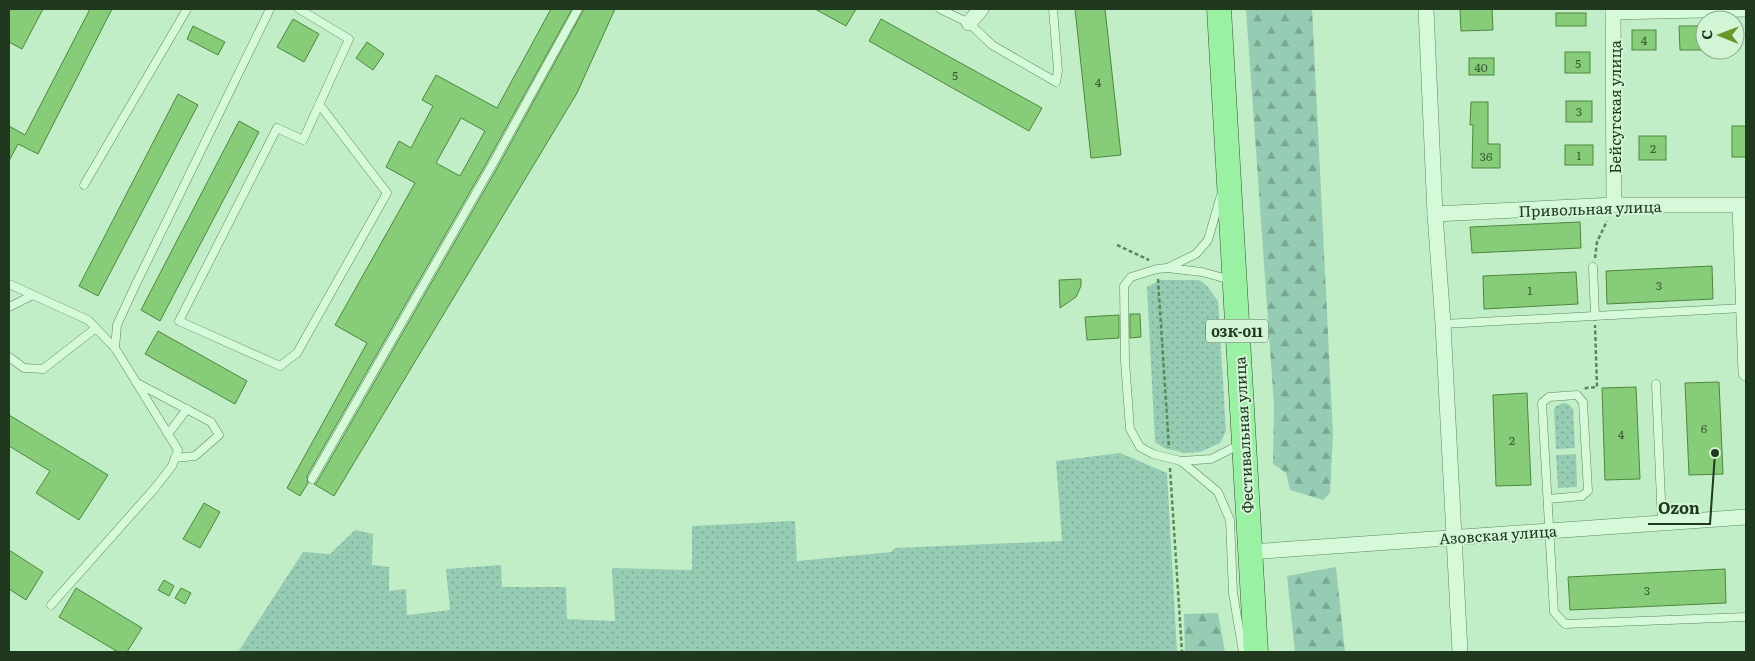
<svg xmlns="http://www.w3.org/2000/svg" width="1755" height="661" font-family="Literata,serif">
<style>
.grass{fill:url(#grass-dots)}
.forest{fill:url(#forest-firs)}
.building{fill:#87cc78;stroke:#4d873f;fill-rule:evenodd}
.lines{fill:none;stroke-linecap:round;stroke-linejoin:round}
.lane-casing{stroke:#5c8859;stroke-width:9}
.street-casing{stroke:#5c8859;stroke-width:16}
.primary-casing{stroke:#33562e;stroke-width:25}
.path{stroke:#5c8859;stroke-width:2.5;stroke-dasharray:4 2.5;stroke-linecap:butt}
.lane{stroke:#d6f9da;stroke-width:8}
.street{stroke:#d6f9da;stroke-width:15}
.primary{stroke:#9af1a3;stroke-width:24}
.labels{text-anchor:middle;dominant-baseline:central;stroke-width:4;stroke-linejoin:round;paint-order:stroke}
.number-label{font-size:12px;fill:#3a5d34}
.shield{fill:#d2f5d6;stroke:#557155;stroke-width:1}
.shield-label{font-size:14px;font-weight:bold;fill:#20381e}
.street-label{font-size:15px;fill:#20381e;stroke:#d2f5d6}
.leader{fill:none;stroke:#20381e;stroke-width:2}
.callout-dot{fill:#20381e;stroke:#d2f5d6;stroke-width:2}
.callout-label{font-size:16px;text-anchor:middle;font-weight:bold;fill:#20381e;stroke:#d2f5d6;stroke-width:4;stroke-linejoin:round;paint-order:stroke}
</style>
<defs>
<pattern id="grass-dots" width="8" height="8" patternUnits="userSpaceOnUse" patternTransform="scale(1.25)"><rect width="8" height="8" fill="#96ccb3"/><path d="M2 2h.1M6 6h.1" fill="none" stroke="#7aa791" stroke-width="1.8" stroke-linecap="round"/></pattern>
<pattern id="forest-firs" width="22" height="20" patternUnits="userSpaceOnUse" patternTransform="scale(1.25)"><rect width="22" height="20" fill="#96ccb3"/><path d="M5 1l3.5 6h-7zM16 11l3.5 6h-7z" fill="#7aa791"/></pattern>
</defs>
<rect width="100%" height="100%" fill="#c2eec7"/>
<g class="grass">
<polygon points="1160,280 1199,280 1207,286 1218,301 1226,431 1220,443 1200,452 1185,453 1164,448 1155,442 1147,287"/>
<polygon points="1564,403 1568,404 1573,409 1575,448 1556,449 1554,410 1556,406"/>
<polygon points="1120,453 1167,473 1177,652 238,652 303,552 330,554 355,530 373,534 372,565 389,567 389,591 406,589 407,615 450,610 446,569 501,565 502,587 566,587 567,619 615,621 612,568 692,570 692,526 795,521 797,561 891,552 895,548 1062,541 1056,461"/>
<polygon points="1576,454 1577,487 1558,488 1556,455"/>
</g>
<g class="forest">
<polygon points="1246,9 1312,9 1333,434 1330,493 1323,500 1290,490 1286,473 1273,464 1274,405"/>
<polygon points="1336,567 1345,652 1295,652 1287,576"/>
<polygon points="1218,613 1225,652 1185,652 1184,614"/>
</g>
<g class="building">
<polygon points="9,9 43,9 22,49 9,42"/>
<polygon points="90,9 112,9 38,154 18,144 9,161 9,126 25,135"/>
<path d="M 551,9 L 572,9 L 486,164 L 307,476 L 308,483 L 300,496 L 287,488 L 367,343 L 335,325 L 415,183 L 386,167 L 399,141 L 411,148 L 433,106 L 422,100 L 436,75 L 497,108 ZM 461,118 L 485,131 L 460,176 L 436,163 Z"/>
<polygon points="584,9 615,9 577,93 334,496 314,484 317,482 496,170"/>
<polygon points="815,9 856,9 846,26"/>
<polygon points="1075,9 1105,9 1121,155 1091,158"/>
<polygon points="1460,9 1492,9 1493,30 1461,31"/>
<rect x="1556" y="13" width="30" height="13"/>
<polygon points="293,19 319,34 304,62 277,47"/>
<polygon points="881,19 1042,108 1029,131 869,41"/>
<polygon points="193,26 225,42 218,55 187,39"/>
<polygon points="1679,26 1702,26 1702,50 1680,50"/>
<rect x="1632" y="30" width="24" height="20"/>
<polygon points="367,42 384,54 373,70 356,58"/>
<rect x="1565" y="52" width="25" height="21"/>
<rect x="1469" y="58" width="25" height="17"/>
<polygon points="178,94 198,105 98,296 79,286"/>
<rect x="1566" y="101" width="26" height="21"/>
<polygon points="1471,102 1488,102 1488,144 1500,144 1500,168 1472,168 1473,125 1470,125"/>
<polygon points="239,121 259,132 160,321 141,310"/>
<rect x="1732" y="126" width="14" height="31"/>
<rect x="1639" y="136" width="27" height="24"/>
<rect x="1565" y="145" width="28" height="20"/>
<polygon points="1580,222 1581,248 1472,253 1470,227"/>
<polygon points="1712,266 1713,299 1607,304 1606,271"/>
<polygon points="1576,272 1578,304 1484,309 1483,276"/>
<polygon points="1081,279 1081,286 1076,297 1060,308 1059,280"/>
<polygon points="1130,314 1140,314 1141,337 1130,338"/>
<polygon points="1119,315 1119,338 1087,340 1085,317"/>
<polygon points="158,331 247,381 235,404 145,354"/>
<polygon points="1719,382 1723,474 1689,475 1685,383"/>
<polygon points="1636,387 1640,479 1605,480 1602,388"/>
<polygon points="1527,393 1531,485 1496,486 1493,395"/>
<polygon points="9,415 108,475 79,520 36,493 50,471 9,446"/>
<polygon points="204,503 220,512 200,548 183,539"/>
<polygon points="9,550 43,572 26,600 9,589"/>
<polygon points="1725,569 1726,603 1570,610 1568,577"/>
<polygon points="164,580 174,586 169,596 158,590"/>
<polygon points="76,588 142,628 127,652 118,652 59,617"/>
<polygon points="181,588 191,593 185,604 175,598"/>
</g>
<g class="lines">
<g class="lane-casing">
<g id="lane">
<polyline points="299,9 349,39 303,140 277,128 179,321 280,366 297,353 387,193 319,104"/>
<polyline points="940,9 969,23 992,45 1056,82 1058,71 1053,9"/>
<polyline points="84,185 187,9"/>
<polyline points="1593,267 1595,316"/>
<polyline points="1167,268 1196,254 1208,240 1221,195"/>
<polyline points="1231,280 1202,272 1167,268 1157,269 1131,277 1124,286 1125,361 1130,429 1140,447 1153,454 1181,461 1218,492 1230,520 1233,593 1243,652"/>
<polyline points="9,284 88,320 115,348 178,450 172,466 155,488 51,605"/>
<polyline points="9,307 33,295"/>
<polyline points="1443,324 1743,308"/>
<polyline points="115,348 117,325 135,286 270,9"/>
<polyline points="9,357 24,368 43,369 96,328"/>
<polyline points="137,383 211,422 219,435 195,456 175,458"/>
<polyline points="1656,384 1662,523"/>
<polyline points="168,434 187,409"/>
<polyline points="1181,461 1211,459 1241,444"/>
<polyline points="312,479 491,167 578,9"/>
<polyline points="1548,499 1582,496 1588,491 1583,402 1577,395 1549,397 1542,403 1554,612 1565,624 1746,617"/>
</g>
</g>
<g class="street-casing">
<g id="street">
<polyline points="1426,9 1435,214 1443,324 1460,652"/>
<polyline points="1613,9 1614,205"/>
<polyline points="1613,12 1746,9"/>
<polyline points="969,23 981,9"/>
<polyline points="1740,206 1746,373"/>
<polyline points="1435,214 1614,205 1746,205"/>
<polyline points="1250,552 1746,517"/>
</g>
</g>
<g class="primary-casing">
<polyline id="primary" points="1219,9 1256,652"/>
</g>
<g class="path">
<polyline points="1117,245 1149,260"/>
<polyline points="1595,258 1597,242 1607,221"/>
<polyline points="1158,279 1169,448"/>
<polyline points="1585,389 1586,388 1597,387 1595,325"/>
<polyline points="1170,468 1182,652"/>
</g>
<use href="#lane" class="lane"/>
<use href="#street" class="street"/>
<use href="#primary" class="primary"/>
</g>
<g class="labels">
<g class="number-label">
<text x="1644" y="40">4</text>
<text x="1578" y="63">5</text>
<text x="1481" y="67">40</text>
<text x="955" y="75">5</text>
<text x="1098" y="82">4</text>
<text x="1579" y="111">3</text>
<text x="1653" y="148">2</text>
<text x="1579" y="155">1</text>
<text x="1486" y="156">36</text>
<text x="1659" y="285">3</text>
<text x="1530" y="290">1</text>
<text x="1704" y="428">6</text>
<text x="1621" y="434">4</text>
<text x="1512" y="440">2</text>
<text x="1647" y="590">3</text>
</g>
<rect class="shield" x="1206" y="319.5" width="62" height="23" rx="4"/>
<g class="shield-label">
<text x="1237" y="331">03К-011</text>
</g>
<g class="street-label">
<text transform="translate(1614 107) rotate(-90)">Бейсугская улица</text>
<text transform="translate(1590 208) rotate(-2)">Привольная улица</text>
<text transform="translate(1243 435) rotate(-93)">Фестивальная улица</text>
<text transform="translate(1498 534) rotate(-4)">Азовская улица</text>
</g>
</g>
<path class="leader" d="M1715 453L1710 524H1648"/>
<circle class="callout-dot" cx="1715" cy="453" r="5"/>
<g class="callout-label">
<text x="1679" y="514">Ozon</text>
</g>
<rect width="1755" height="661" fill="none" stroke="#20381e" stroke-width="20"/>
<g transform="translate(1720 35) rotate(271)"><circle r="24" fill="#d2f5d6" stroke="#8ba98c"/>
<path d="M0-4L9 19L0 12L-9 19Z" fill="#6b9729"/>
<text y="-8" font-size="14" font-weight="bold" text-anchor="middle" fill="#20381e">С</text>
</g>
</svg>
